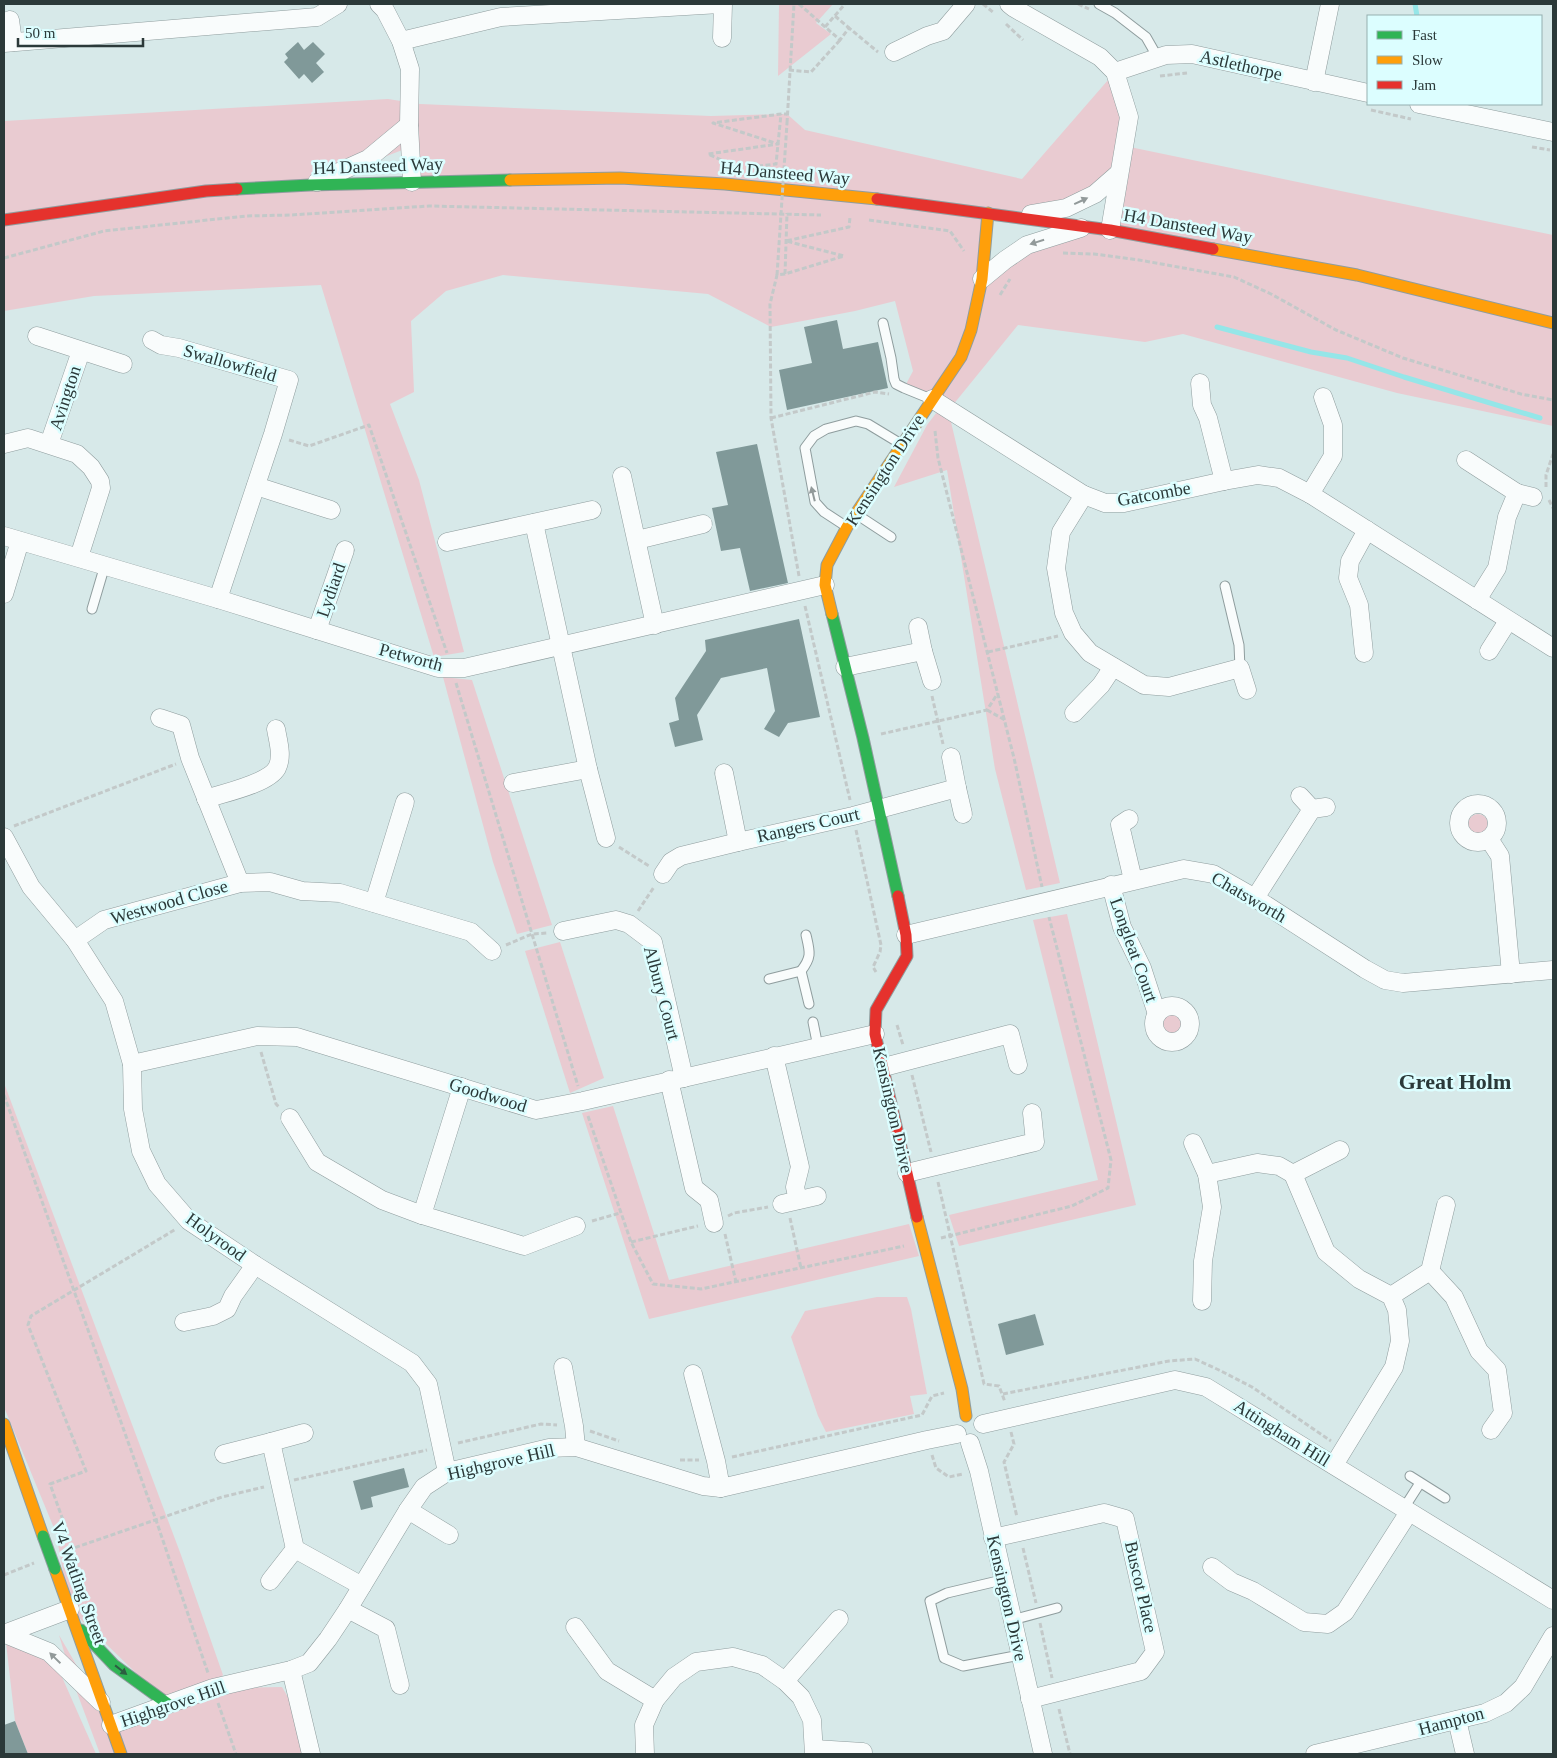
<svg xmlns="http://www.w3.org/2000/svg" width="1557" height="1758" font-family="Georgia,serif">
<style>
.green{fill:#e9cbd1;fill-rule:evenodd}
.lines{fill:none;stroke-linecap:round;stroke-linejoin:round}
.stream{stroke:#95e6e8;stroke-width:5}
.building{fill:#809999}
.lane-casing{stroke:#8f9d9e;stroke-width:11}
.street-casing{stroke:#8f9d9e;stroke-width:19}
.fast-casing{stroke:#8f9d9e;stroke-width:13}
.slow-casing{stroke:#8f9d9e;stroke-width:13}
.jam-casing{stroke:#8f9d9e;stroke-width:13}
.path{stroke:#c3c9c9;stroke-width:3;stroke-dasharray:5 2.5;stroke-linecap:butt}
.lane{stroke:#f9fcfc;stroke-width:9}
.street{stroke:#f9fcfc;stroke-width:18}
.fast{stroke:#30b455;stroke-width:11}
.slow{stroke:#ff9f0a;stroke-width:11}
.jam{stroke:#e5322d;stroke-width:11}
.fast-bridge-casing{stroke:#8f9d9e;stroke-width:13;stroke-linecap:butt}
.path-bridge{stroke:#c3c9c9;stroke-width:3;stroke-dasharray:5 2.5;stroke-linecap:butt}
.fast-bridge{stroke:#30b455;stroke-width:11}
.oneway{fill:#929a9a}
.oneway2{fill:#2c5e41}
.labels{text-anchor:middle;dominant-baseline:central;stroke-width:5;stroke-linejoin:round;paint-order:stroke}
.street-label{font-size:18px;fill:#2b3939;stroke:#dcfeff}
.district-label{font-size:22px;font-weight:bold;fill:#2b3939;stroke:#dcfeff}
</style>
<rect width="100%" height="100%" fill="#d7e9e9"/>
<g class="green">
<polygon points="779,4 833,4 816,23 831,34 778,76"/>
<path d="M 1115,72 L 1125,146 L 1553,235 L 1553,426 L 1397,393 L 1183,334 L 1145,342 L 1018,325 L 948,411 L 904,388 L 913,371 L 895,301 L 855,311 L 771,327 L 708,294 L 503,275 L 446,291 L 411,321 L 414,392 L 390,404 L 419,480 L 464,652 L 434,657 L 321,285 L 94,296 L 4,311 L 4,121 L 388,99 L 420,104 L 711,116 L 787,114 L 805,130 L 1022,179 ZM 410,147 L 412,182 L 312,185 ZM 1119,174 L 1110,230 L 1027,245 L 982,278 L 988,213 L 1066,208 Z"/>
<polygon points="937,412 951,422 1060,883 1026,890 995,769 947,470 894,487 927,425"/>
<polygon points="443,677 472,680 552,925 517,934 493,862"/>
<circle cx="1478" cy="824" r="10"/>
<polygon points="1067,914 1136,1205 959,1246 949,1215 1098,1180 1033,920"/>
<polygon points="560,942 604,1078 570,1093 525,951"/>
<circle cx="1172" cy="1024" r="11"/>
<polygon points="4,1083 181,1555 223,1675 213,1688 282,1687 302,1721 311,1754 100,1754 73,1682 59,1635 111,1725 168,1704 70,1609 56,1533 4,1407"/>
<polygon points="613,1106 669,1280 909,1224 919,1256 649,1319 582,1113"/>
<polygon points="877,1297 907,1297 911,1309 927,1394 910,1396 914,1414 826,1432 818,1416 791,1337 805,1311"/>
<polygon points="5,1634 58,1668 96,1754 28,1754 15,1721"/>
</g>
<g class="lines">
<g class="stream">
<polyline points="1415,4 1417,16"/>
<polyline points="1217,327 1311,352 1347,358 1404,377 1540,418"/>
</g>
</g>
<g class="building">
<polygon points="298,42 304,50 313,42 325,54 316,63 324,72 312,83 304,74 299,79 284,62 288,58 285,54"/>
<polygon points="837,320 843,349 878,342 888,388 787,410 779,370 812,363 804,327"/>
<polygon points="757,444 788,583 750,591 740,548 721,551 712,508 728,505 716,452"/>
<polygon points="799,619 820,717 788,723 779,737 764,729 775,711 767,668 721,678 697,715 703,740 675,747 669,723 679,720 675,698 706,651 705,640"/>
<polygon points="1035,1314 1044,1345 1006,1355 998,1324"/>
<polygon points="404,1468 409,1487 371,1497 373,1507 361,1510 353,1481"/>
<polygon points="15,1721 28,1754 4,1754 4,1725"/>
</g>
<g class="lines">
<g class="lane-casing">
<g id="lane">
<polyline points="1099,4 1115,13 1146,37 1158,58"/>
<polyline points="883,323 891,358 894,379 896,384 904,388 931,399"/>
<polyline points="856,514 891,537"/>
<polyline points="847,527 824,512 815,502 805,448 814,436 826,429 856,421 868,424 901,444"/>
<polyline points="1225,586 1239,645 1240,668"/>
<polyline points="92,609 105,565"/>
<path d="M 801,971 C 812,957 810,952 806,935"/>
<polyline points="769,979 801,971 809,1004"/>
<polyline points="813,1022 818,1047"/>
<polyline points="1410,1476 1445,1498"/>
<polyline points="1404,1508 1420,1483"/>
<polyline points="1002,1580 947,1593 930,1601 944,1658 963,1666 1020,1655"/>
<polyline points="1012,1620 1057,1608"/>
</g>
</g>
<g class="street-casing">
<g id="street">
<polyline points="379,4 385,10 401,41 410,69 409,125 412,182"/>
<polyline points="1009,4 1014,8 1100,57 1115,72 1129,117 1110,230"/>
<polyline points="10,20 13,42"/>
<polyline points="722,38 723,4"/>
<polyline points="401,41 501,17 720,4"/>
<polyline points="4,43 317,17 338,4"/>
<polyline points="894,52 927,36 943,31 966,4"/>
<polyline points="1115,72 1166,55 1192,54 1368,93"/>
<polyline points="1314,82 1330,4"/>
<polyline points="1419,104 1553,132"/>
<polyline points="317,182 368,159 409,125"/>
<polyline points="1031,214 1066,208 1095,194 1119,173"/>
<polyline points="982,279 1005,260 1027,245 1081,228"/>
<polyline points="37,336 123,364"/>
<polyline points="152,340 161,345 179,348 289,380 273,434 218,599"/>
<polyline points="1200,383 1202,405 1208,418 1224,481"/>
<polyline points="932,399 1084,495 1105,503 1124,503 1224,481 1258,475 1279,478 1310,494 1553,648"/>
<polyline points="4,444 28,438 77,454 91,467 100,481 101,488 79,557"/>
<polyline points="49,444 81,351"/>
<polyline points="1466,460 1517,493"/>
<polyline points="622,476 655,625"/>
<polyline points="256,486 331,510"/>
<polyline points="1310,494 1333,456 1333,425 1323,397"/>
<polyline points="1084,495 1061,532 1056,568 1064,613 1073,633 1090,653 1144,685 1169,687 1240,668 1247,690"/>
<polyline points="534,523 588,769 606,838"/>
<polyline points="4,536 218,599 438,668 464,668 825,585"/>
<polyline points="637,540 703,524"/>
<polyline points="447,542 592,510"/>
<polyline points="4,594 20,541"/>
<polyline points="1477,600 1497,568 1507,517 1517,493 1533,497"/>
<polyline points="918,627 923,651"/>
<polyline points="317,630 345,550"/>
<polyline points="1489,651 1508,621"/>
<polyline points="1364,653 1359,605 1348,578 1350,561 1367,530"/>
<polyline points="845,667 923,651 932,681"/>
<polyline points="1074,713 1101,685 1113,667"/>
<polyline points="160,718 181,725 190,758 240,883"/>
<polyline points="724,773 738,842"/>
<polyline points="513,783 588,769"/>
<polyline points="957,788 963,814"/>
<polyline points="1300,796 1312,809"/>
<path d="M 206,799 C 223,793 268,784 277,768 C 283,756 278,741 276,729"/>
<circle cx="1478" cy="823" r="19"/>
<polyline points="1129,819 1120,825 1133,880"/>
<polyline points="4,837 31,887 75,940 114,1001 132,1064 133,1109 141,1151 157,1184 189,1221 255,1265 412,1363 428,1384 447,1472"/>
<polyline points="1489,839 1500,856 1511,974"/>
<polyline points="663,874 671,862 681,856 738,842 853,816 957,788 951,757"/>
<polyline points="1111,885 1122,927 1142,968 1157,1014"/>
<polyline points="1255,898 1312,809 1326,807"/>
<polyline points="374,903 405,802"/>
<polyline points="563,931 616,920 629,924 653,942 684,1078"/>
<polyline points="906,935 1184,869 1213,874 1255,898 1365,969 1385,980 1403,983 1553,970"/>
<polyline points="75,940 104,920 240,883 270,882 302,891 340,893 471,932 492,951"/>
<circle cx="1172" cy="1024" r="18"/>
<polyline points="774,1056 800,1167 795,1187 798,1200"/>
<polyline points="132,1064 257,1036 297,1037 536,1110 583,1101 875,1034"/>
<polyline points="884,1067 1010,1034 1018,1065"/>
<polyline points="669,1080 694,1188 709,1200 714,1223"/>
<polyline points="462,1087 422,1215 524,1246 576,1226"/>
<polyline points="290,1118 317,1162 382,1200 422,1215"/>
<polyline points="1193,1143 1207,1174 1257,1163 1279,1166 1293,1174"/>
<polyline points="907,1173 1035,1142 1032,1113"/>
<polyline points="782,1204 817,1196"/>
<polyline points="1430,1271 1454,1297 1479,1351 1497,1370 1503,1413 1491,1430"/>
<polyline points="1391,1296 1430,1271 1446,1205"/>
<polyline points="1202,1301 1203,1261 1212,1207 1207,1174"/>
<polyline points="184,1322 213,1316 227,1309 233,1296 255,1265"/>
<polyline points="563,1367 574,1426 576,1447"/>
<polyline points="693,1374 716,1461 721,1488"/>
<polyline points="983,1424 1175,1380 1206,1387 1553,1600"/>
<polyline points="970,1443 979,1471 1043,1754"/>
<polyline points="224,1454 271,1442"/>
<polyline points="1334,1465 1394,1367 1400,1341 1397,1310 1391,1296 1359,1279 1326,1252 1293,1174 1340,1150"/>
<polyline points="408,1510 449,1535"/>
<polyline points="993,1538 1104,1513 1125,1519 1155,1652 1141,1671 1030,1699"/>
<polyline points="295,1549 271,1442 304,1433"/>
<polyline points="1212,1567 1232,1582 1253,1591 1304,1622 1328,1624 1345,1612 1409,1512"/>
<polyline points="270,1581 295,1549 362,1586"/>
<polyline points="348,1609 386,1629 400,1685"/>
<polyline points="575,1627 607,1671 655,1700"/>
<polyline points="4,1634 70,1609"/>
<polyline points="5,1634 49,1652 101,1702"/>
<polyline points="291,1670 311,1754"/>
<polyline points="785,1681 839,1619"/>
<polyline points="1457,1720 1465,1754"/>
<polyline points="111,1725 213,1688 291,1670 309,1663 328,1639 348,1609 408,1510 424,1487 447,1472 549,1448 576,1447 703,1486 721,1488 927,1440 957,1434"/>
<polyline points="815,1749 863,1752"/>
<polyline points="645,1754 644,1725 655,1700 674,1677 696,1662 733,1657 762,1665 785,1681 801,1697 812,1720 814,1754"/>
<polyline points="1315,1754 1485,1713 1506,1703 1523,1687 1553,1636"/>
</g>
</g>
<g class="fast-casing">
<g id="fast">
<polyline points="237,189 310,185 510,180"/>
<polyline points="832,614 863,738 898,896"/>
<polyline points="81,1630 114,1665 168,1704"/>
</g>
</g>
<g class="slow-casing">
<g id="slow">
<polyline points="510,180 620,178 725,184 877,199"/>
<polyline points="1213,249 1357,275 1553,323"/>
<polyline points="832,614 825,585 827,565 847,527 961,357 971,330 982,279 988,213"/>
<polyline points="917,1217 962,1389 966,1416"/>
<polyline points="4,1424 43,1536"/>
<polyline points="55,1569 121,1754"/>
</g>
</g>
<g class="jam-casing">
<g id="jam">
<polyline points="877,199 1110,230 1213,249"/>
<polyline points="4,220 206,191 237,189"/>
<polyline points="898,896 906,935 907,956 876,1010 875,1034 917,1217"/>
</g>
</g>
<g class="path">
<polyline points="799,4 840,40 849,28 878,52"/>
<polyline points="983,4 994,13"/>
<polyline points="1078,4 1089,9"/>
<polyline points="835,16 849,28"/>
<polyline points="1006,24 1023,40"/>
<polyline points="825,27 845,4"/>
<polyline points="789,70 811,72 840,40"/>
<polyline points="1160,76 1187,73"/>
<polyline points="1371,110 1411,119"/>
<polyline points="787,123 794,4"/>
<polyline points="1532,147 1550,150"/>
<polyline points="728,163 708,154 778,144 713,123 781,114 787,114"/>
<polyline points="758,166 776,164 781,114"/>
<polyline points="869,220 950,231 964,251"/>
<polyline points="1063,253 1094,254 1139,260 1234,277 1271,294 1336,330 1403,358 1521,394 1553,400"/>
<polyline points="4,258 104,231 246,216 291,215 429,206 821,215"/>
<polyline points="785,274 787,213"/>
<polyline points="1000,295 1010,279"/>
<polyline points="771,418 875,392 889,394"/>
<polyline points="935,431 938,458 1014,758 1042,887"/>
<polyline points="289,440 309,446 369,425 447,653"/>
<polyline points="1546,487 1546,475 1553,454"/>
<polyline points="1549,500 1553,508"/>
<polyline points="799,576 771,418 770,304 777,275 785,274 844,256 786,241 849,227 850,217"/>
<polyline points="805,606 850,800"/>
<polyline points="988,652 1058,636"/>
<polyline points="456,683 578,1086"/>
<polyline points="932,696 943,744"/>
<polyline points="987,710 1005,720"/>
<polyline points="881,734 987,710 998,693"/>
<polyline points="14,826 176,764"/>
<polyline points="856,830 881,945 880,952 873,967 876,972"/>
<polyline points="619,847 649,866"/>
<polyline points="638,911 654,887"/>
<polyline points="506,945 532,934 548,933"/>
<polyline points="897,1025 903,1045"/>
<polyline points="261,1052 276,1104 279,1107"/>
<polyline points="912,1075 931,1152"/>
<polyline points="4,1095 156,1520 208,1673"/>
<polyline points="588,1116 631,1242 653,1284 701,1289 904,1246"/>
<polyline points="938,1182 984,1384 999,1386 1005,1402"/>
<polyline points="728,1216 734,1213 768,1207"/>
<polyline points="790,1218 801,1268"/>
<polyline points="592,1221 620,1213"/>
<polyline points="725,1234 736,1282"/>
<polyline points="941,1238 1072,1206 1108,1188 1111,1160 1049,917"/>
<polyline points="631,1242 698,1226"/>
<polyline points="1003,1394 1169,1361 1195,1359 1219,1370 1252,1387 1331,1441"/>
<polyline points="590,1431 619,1441"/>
<polyline points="1011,1432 1014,1444 1004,1462 1017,1517"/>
<polyline points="458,1443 541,1424 557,1425"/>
<polyline points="932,1455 936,1468 949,1477 963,1474"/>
<polyline points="732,1457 922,1415 932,1396 944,1393"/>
<polyline points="680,1460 699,1460"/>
<polyline points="294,1480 427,1450"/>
<polyline points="73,1548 50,1484 86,1471 28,1325 31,1316 176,1229"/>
<polyline points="1023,1548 1036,1603"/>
<polyline points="68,1550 222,1497 264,1487"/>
<polyline points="4,1575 34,1563"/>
<polyline points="1040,1623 1052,1678"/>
<polyline points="218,1703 236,1754"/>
<polyline points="1059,1709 1070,1754"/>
</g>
<use href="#lane" class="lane"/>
<use href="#street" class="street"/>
<use href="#fast" class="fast"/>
<use href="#slow" class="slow"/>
<use href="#jam" class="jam"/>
<g class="fast-bridge-casing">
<polyline id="fast-bridge" points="43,1536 55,1569"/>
</g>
<polyline class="path-bridge" points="777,275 787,123"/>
<use href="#fast-bridge" class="fast-bridge"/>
</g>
<defs><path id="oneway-solid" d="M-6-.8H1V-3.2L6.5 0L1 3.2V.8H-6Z" transform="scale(1.25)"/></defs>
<g class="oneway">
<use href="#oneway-solid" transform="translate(1081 201) rotate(-25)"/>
<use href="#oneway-solid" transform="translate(1037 242) rotate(162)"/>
<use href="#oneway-solid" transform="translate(813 494) rotate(-104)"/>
<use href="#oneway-solid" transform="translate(55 1658) rotate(-136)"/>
</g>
<use class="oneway2" href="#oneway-solid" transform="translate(121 1670) rotate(38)"/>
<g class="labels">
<g class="street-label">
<text transform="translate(1241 65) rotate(13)">Astlethorpe</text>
<text transform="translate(378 166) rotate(-2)">H4 Dansteed Way</text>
<text transform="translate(785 173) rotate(5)">H4 Dansteed Way</text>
<text transform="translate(1188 226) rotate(10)">H4 Dansteed Way</text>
<text transform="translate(230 363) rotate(16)">Swallowfield</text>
<text transform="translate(65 398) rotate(-72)">Avington</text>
<text transform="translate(885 470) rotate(-57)">Kensington Drive</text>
<text transform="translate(1154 494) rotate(-10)">Gatcombe</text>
<text transform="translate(331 590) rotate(-71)">Lydiard</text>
<text transform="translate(411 657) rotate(15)">Petworth</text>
<text transform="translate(808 825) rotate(-13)">Rangers Court</text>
<text transform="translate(1249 897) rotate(30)">Chatsworth</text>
<text transform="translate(169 902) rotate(-16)">Westwood Close</text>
<text transform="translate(1134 950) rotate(70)">Longleat Court</text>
<text transform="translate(662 993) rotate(75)">Albury Court</text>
<text transform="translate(488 1095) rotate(17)">Goodwood</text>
<text transform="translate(893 1110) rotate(77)">Kensington Drive</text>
<text transform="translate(216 1237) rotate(36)">Holyrood</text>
<text transform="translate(1282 1433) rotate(32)">Attingham Hill</text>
<text transform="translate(501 1462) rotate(-13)">Highgrove Hill</text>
<text transform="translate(79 1583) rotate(70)">V4 Watling Street</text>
<text transform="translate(1141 1587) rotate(77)">Buscot Place</text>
<text transform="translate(1007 1598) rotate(77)">Kensington Drive</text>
<text transform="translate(173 1704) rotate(-19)">Highgrove Hill</text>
<text transform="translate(1451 1721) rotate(-15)">Hampton</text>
</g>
<g class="district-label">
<text x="1455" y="1081">Great Holm</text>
</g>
</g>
<rect width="1557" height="1758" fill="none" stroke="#2b3939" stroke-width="10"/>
<rect x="1367" y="15" width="175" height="90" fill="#dcfeff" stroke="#95afb0"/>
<rect x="1377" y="31" width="25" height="8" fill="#30b455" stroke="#95afb0"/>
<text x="1412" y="40" font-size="15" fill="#2b3939">Fast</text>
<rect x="1377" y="56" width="25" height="8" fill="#ff9f0a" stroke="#95afb0"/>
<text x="1412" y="65" font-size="15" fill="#2b3939">Slow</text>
<rect x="1377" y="81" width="25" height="8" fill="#e5322d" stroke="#95afb0"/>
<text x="1412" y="90" font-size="15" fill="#2b3939">Jam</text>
<path d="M18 38v8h125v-8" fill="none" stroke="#2b3939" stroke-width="2.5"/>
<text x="25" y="38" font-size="15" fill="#2b3939" stroke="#dcfeff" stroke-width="4" paint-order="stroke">50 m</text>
</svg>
